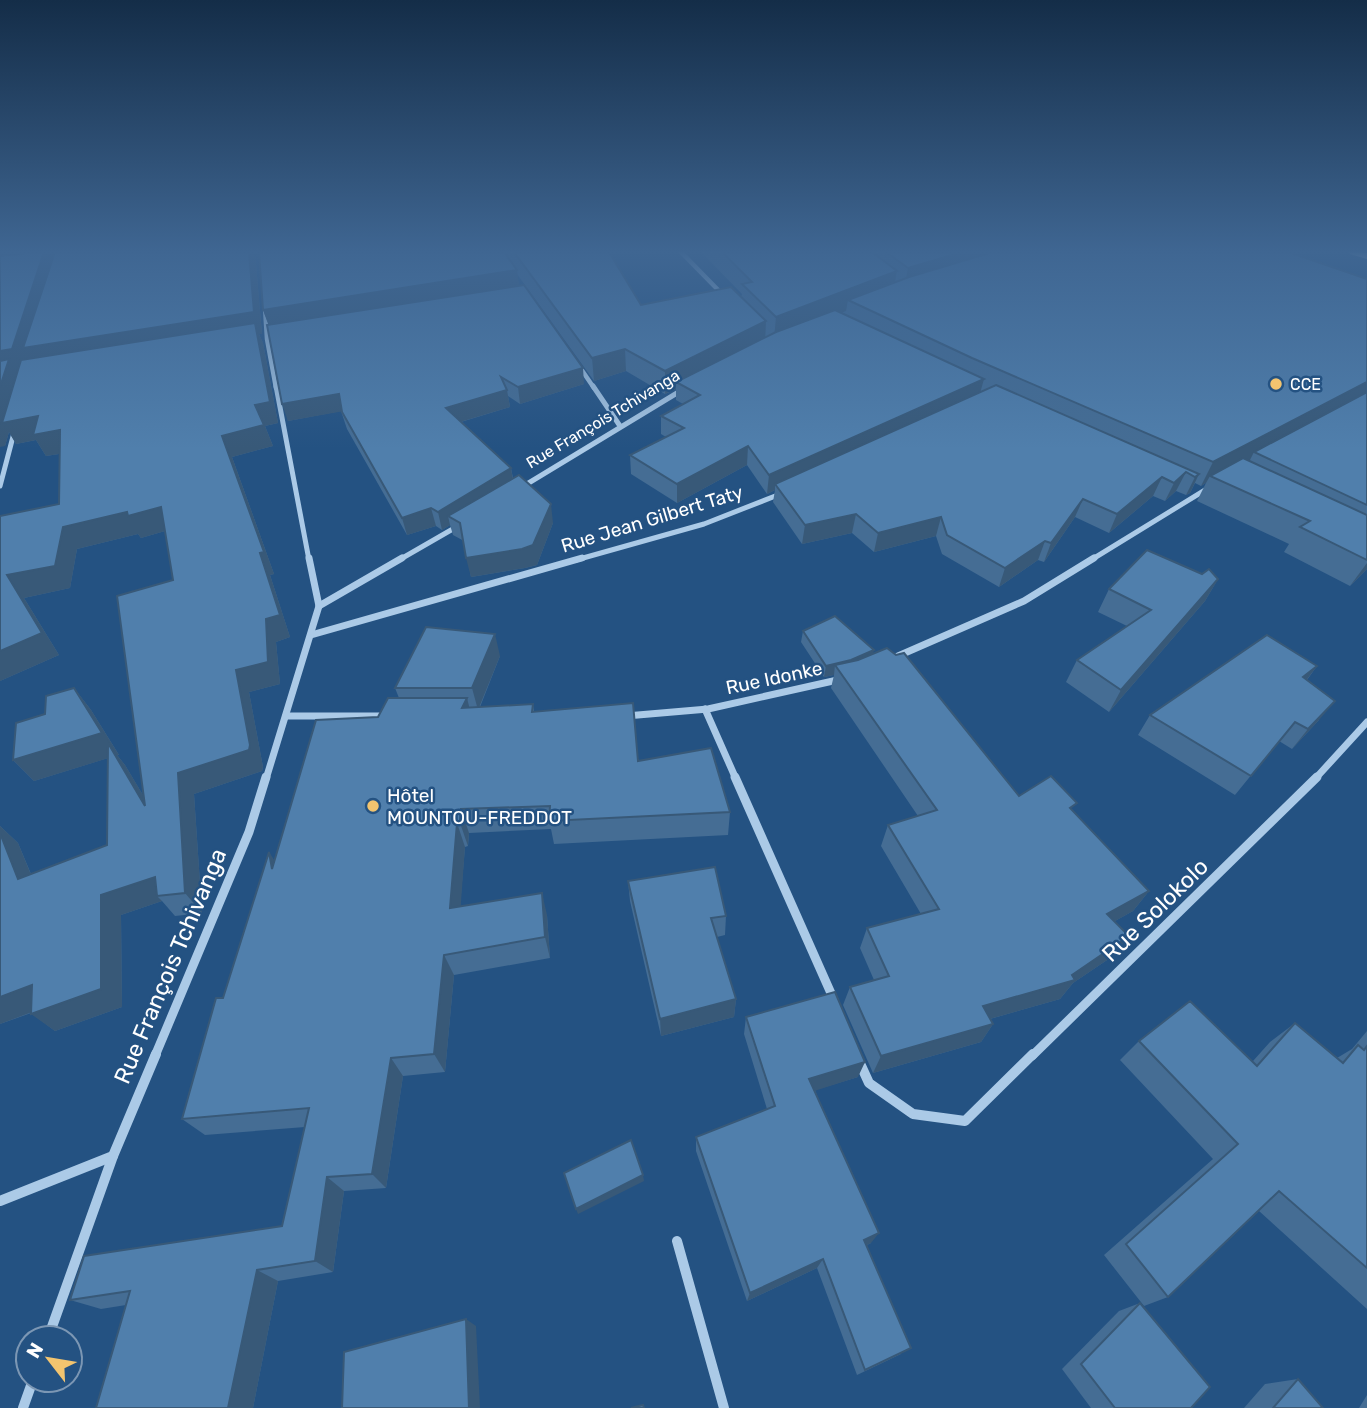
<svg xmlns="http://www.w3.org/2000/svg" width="1367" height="1408" font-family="Rubik,sans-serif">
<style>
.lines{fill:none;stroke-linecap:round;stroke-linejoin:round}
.minor-far4{stroke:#abcae7;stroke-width:4.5}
.minor-far3{stroke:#abcae7;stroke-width:5}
.minor-far2{stroke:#abcae7;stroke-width:7}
.minor-far1{stroke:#abcae7;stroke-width:9}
.minor{stroke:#abcae7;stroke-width:10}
.trunk{fill:#f6fafe;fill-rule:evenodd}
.wall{fill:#456d94}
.shaded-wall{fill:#385978}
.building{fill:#507fac;stroke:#385978;stroke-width:2}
.poi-dot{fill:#f2c46f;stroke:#245282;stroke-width:2.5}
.labels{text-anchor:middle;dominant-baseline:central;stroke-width:5;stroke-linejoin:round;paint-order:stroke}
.far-poi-label{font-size:16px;fill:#fff;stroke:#245282;text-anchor:start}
.far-street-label{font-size:16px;fill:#fff;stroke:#245282}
.street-label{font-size:19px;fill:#fff;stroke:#245282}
.poi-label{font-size:19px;fill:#fff;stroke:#245282;text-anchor:start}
.near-street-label{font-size:23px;fill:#fff;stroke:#245282}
</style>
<rect width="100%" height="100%" fill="#245282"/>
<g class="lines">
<g class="minor-far4">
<polyline points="681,252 723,295"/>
<polyline points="265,308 267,339 276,388"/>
<polyline points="579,366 594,388"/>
</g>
<g class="minor-far3">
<polyline points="276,386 309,560"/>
<polyline points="593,386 620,426"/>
<polyline points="0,486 15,429"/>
<polyline points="522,487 682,390"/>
<polyline points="399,560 458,526"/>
<polyline points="576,560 704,524 783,493"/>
<polyline points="1091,560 1210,487"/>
</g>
<g class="minor-far2">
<polyline points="319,606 402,558"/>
<polyline points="311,635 582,558"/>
<polyline points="898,656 1024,601 1094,558"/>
<polyline points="705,709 736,779"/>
<polyline points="286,716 387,716"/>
<polyline points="626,716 708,709 842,679"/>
<polyline points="266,779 319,606 309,558"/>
<polyline points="1315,779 1367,722"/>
</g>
<g class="minor-far1">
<polyline points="735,777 834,1000"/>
<polyline points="155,1056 249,832 266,777"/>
<polyline points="1032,1056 1317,777"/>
</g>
<g class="minor">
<polyline points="858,1059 869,1083 913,1114 965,1121 1033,1054"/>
<polyline points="0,1201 113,1156"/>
<polyline points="677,1241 724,1408"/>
<polyline points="48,1338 113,1156 156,1054"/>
<polyline points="23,1408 33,1380"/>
</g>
<polygon class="trunk" points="1349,252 1367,253 1367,259 1350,254"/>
</g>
<g class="wall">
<polygon points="0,252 255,252 262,334 259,334 263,343 278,423 265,426 273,446 232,457 274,574 270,575 290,637 276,642 280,684 249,692 263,767 262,771 194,794 202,913 175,916 162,901 121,915 122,1007 55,1031 31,1013 0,1024 0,826 18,843 31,874 107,845 108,758 34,781 13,760 45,714 74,688 91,710 119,755 117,755 125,765 144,797 173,580 165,531 141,538 138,534 77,549 70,588 24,598 59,655 0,681 0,516 59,504 59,454 46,456 36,440 16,444 9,432 5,446"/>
<polygon points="259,252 609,252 641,305 741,297 742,294 701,252 1288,252 1367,279 1367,569 1350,586 1284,552 1289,544 1197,501 1206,483 1201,486 1195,483 1190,493 1186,495 1176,491 1165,501 1153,496 1109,533 1075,517 1044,562 1038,560 999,587 942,554 936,536 874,552 852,533 802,544 773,502 775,490 767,494 747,465 677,503 631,474 630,455 666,437 661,434 661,416 683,404 676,400 676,389 665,394 626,371 594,381 517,274 519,286 584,384 520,404 508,396 510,407 461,422 511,468 513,478 553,523 537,565 525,568 471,577 464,541 453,535 450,525 442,530 436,526 407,535 347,429 341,411 288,421 269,325 263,310"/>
<polygon points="1202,574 1218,579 1205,601 1109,712 1066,682 1077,660 1127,626 1098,612 1109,589"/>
<polygon points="803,631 873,653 1019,796 1073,811 1149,891 1133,911 1115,921 1113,956 1073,983 1060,999 990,1019 993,1024 981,1042 873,1073 843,1005 850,987 874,980 860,948 867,928 921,914 881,846 888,825 918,816 831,688 834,675 824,677 801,642"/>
<polygon points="500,656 480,707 533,704 534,711 638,761 730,812 728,835 554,844 551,829 469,833 468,846 465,847 460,906 547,915 550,958 454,975 445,1072 403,1076 386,1188 344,1191 333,1272 278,1281 253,1408 96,1408 126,1305 101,1309 70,1300 282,1226 305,1127 205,1135 182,1119 223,998 275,860 378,717 399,698 395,688"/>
<polygon points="1317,666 1307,680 1319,720 1292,749 1279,741 1235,795 1138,735 1150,715"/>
<polygon points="628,881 726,916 725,935 717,937 736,999 734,1017 661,1036 630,901"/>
<polygon points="746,1017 858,1077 815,1090 871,1243 867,1245 901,1354 857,1375 817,1268 747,1301 696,1151 696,1137 767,1109 744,1034"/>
<polygon points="1295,1023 1337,1058 1352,1049 1367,1031 1367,1309 1259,1211 1168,1297 1144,1306 1104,1255 1213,1159 1120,1060 1139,1041 1253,1061 1270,1042"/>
<polygon points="1140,1303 1191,1408 1091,1408 1062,1369 1119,1311"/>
<polygon points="1298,1379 1323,1408 1244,1408 1265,1384"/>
<polygon points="1367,1395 1367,1408 1359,1408"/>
</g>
<g class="shaded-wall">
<polygon points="0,252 255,252 262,334 259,334 263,343 278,423 265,426 273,446 232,457 274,574 270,575 290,637 276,642 280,684 249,692 263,767 262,771 194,794 202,913 185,893 178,773 236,670 260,553 38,416 60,430 72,452 46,456 36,440 16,444 9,432 5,446 0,447"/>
<polygon points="962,252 1026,252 904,289 908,268"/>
<polygon points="517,270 520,292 271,332 263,310"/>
<polygon points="897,271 893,293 848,300 846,311 774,339 776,317"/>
<polygon points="766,321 765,344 676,382 676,389 665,394 665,371"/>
<polygon points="625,349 626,371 594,381 592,358"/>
<polygon points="583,368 584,384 520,404 518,387"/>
<polygon points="984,379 979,397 775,484 775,490 767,494 769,475"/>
<polygon points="1367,382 1367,397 1254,452 1250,460 1215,479 1210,476 1206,483 1201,486 1213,462"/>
<polygon points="507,390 510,407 450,425 446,408"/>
<polygon points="339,394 344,411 288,421 282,404"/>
<polygon points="748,446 747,465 677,503 677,484"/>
<polygon points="511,468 514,486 448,516 450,525 442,530 438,512"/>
<polygon points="1186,472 1176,491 1165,501 1174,483"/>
<polygon points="1199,474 1190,493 1186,495 1195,477"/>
<polygon points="1162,477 1153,496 1109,533 1117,514"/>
<polygon points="1083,499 1075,517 1044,562 1051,543"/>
<polygon points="551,504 553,523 537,565 525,568 471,577 466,558"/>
<polygon points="161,507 172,529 141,538 138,534 77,549 70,588 24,598 59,655 0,681 0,651 7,575 63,527 127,512"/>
<polygon points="431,508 436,526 407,535 402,518"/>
<polygon points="856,514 852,533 802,544 805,525"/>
<polygon points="941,517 936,536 874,552 878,533"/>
<polygon points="1045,541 1038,560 999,587 1005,568"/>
<polygon points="1367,563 1367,569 1350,586"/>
<polygon points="1218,579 1205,601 1109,712 1121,690"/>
<polygon points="495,634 500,656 478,710 472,688"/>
<polygon points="874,650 871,662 835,665 834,675 824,677 826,666"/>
<polygon points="1317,666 1302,686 1303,677"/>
<polygon points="74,688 91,710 119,755 117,755 125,765 162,827 145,806 115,756 34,781 13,760"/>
<polygon points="467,698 473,722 462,708"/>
<polygon points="1335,701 1319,720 1292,749 1308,729"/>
<polygon points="461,809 469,833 468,846 460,823"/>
<polygon points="457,823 465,847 459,930 450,908"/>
<polygon points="0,826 18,843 41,899 18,879 0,833"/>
<polygon points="269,852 284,875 272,869"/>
<polygon points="155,877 157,896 162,901 121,915 122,1007 55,1031 31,1014 101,895"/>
<polygon points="1149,891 1133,911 1092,934 1107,914"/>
<polygon points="542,893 547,915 550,958 545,937"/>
<polygon points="1129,936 1113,956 1073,983 1060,999 972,1024 983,1006 1072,975"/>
<polygon points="444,955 454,975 445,1072 434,1054"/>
<polygon points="32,985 56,1003 0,1024 0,997"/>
<polygon points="736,999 734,1017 661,1036 660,1019"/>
<polygon points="993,1024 981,1042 873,1073 881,1056"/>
<polygon points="391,1058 403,1076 386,1188 372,1174"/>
<polygon points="865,1062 858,1077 805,1094 809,1079"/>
<polygon points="643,1175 644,1181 578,1214 576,1209"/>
<polygon points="327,1177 344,1191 333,1272 315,1261"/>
<polygon points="879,1233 871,1243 857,1250 864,1240"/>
<polygon points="823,1259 817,1268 747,1301 750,1293"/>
<polygon points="257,1270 278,1281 253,1408 228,1408"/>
<polygon points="466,1319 476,1326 480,1408 469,1408"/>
</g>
<g class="building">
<polygon points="38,252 44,252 12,349 0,351 0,256"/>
<polygon points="55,252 249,252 254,312 23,348"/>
<polygon points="259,252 504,252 517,270 263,310"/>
<polygon points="514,252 609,252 641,305 731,287 766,321 665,371 625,349 592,358"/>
<polygon points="722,252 872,252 897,271 776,317 742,284 752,282"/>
<polygon points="886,252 962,252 908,268"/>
<polygon points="993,252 1288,252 1367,279 1367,382 1213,462 972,358 848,300 909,277"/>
<polygon points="524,285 583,368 518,387 501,377 507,390 446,408 511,468 438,512 431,508 402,518 342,412 339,394 282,404 267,325"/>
<polygon points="835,310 984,379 769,475 748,446 677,484 630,455 684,428 661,416 700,395 676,382 776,332"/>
<polygon points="255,323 270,402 255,405 264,425 222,436 264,552 260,553 280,615 266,619 268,662 236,670 250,745 249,750 178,773 185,893 157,896 155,877 101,895 101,989 31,1014 32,985 0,997 0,833 18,879 107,845 108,743 145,806 117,596 173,580 161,507 128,516 127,512 63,527 55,566 7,575 42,633 0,651 0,516 59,504 60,430 33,435 38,416 2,423 21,360"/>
<polygon points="9,359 0,387 0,361"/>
<polygon points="996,385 1199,474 1195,477 1186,472 1174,483 1162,477 1117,514 1083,499 1051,543 1045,541 1005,568 947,535 941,517 878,533 856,514 805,525 775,484"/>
<polygon points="1367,392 1367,505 1254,452"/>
<polygon points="1243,458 1367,515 1367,560 1300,527 1310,521 1210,476"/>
<polygon points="519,475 551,504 533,545 522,549 466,558 460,523 448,516"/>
<polygon points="1147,550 1202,574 1209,569 1218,579 1121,690 1077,660 1151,610 1109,589"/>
<polygon points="835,616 874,650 851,660 826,666 803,631"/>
<polygon points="426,627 495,634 472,688 395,688"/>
<polygon points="1267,635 1317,666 1303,677 1335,701 1308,729 1295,722 1251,776 1150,715"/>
<polygon points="887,648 896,655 904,653 1019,796 1051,776 1077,803 1070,808 1149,891 1107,914 1129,936 1072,975 1075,980 983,1006 993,1024 881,1056 850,987 889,976 867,928 939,909 888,825 937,810 835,665 858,660"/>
<polygon points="74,688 102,733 13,760 16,723 45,714 46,696"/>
<polygon points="388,698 467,698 462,708 533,704 532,712 633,703 638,761 711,748 730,812 549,821 550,806 461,809 460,823 457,823 450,908 542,893 545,937 444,955 434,1054 391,1058 372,1174 327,1177 315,1261 257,1270 228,1408 96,1408 130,1291 70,1300 84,1256 282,1226 309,1108 182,1119 216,998 223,998 269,852 272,869 316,720 378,717"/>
<polygon points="715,867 726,916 711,918 736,999 660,1019 628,881"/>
<polygon points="835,992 865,1062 809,1079 879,1233 864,1240 911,1348 865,1370 823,1259 750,1293 696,1137 775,1106 746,1017"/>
<polygon points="1190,1001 1257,1066 1295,1023 1343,1063 1358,1045 1364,1050 1367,1046 1367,1268 1279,1191 1168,1297 1126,1244 1238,1144 1139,1041"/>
<polygon points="631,1140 643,1175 576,1209 564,1173"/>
<polygon points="1140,1303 1210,1387 1191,1408 1115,1408 1081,1364"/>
<polygon points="466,1319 469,1408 342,1408 344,1352"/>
<polygon points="1298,1379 1323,1408 1273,1408"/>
<polygon points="643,1405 644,1408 631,1408"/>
</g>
<linearGradient id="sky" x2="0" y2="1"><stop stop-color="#142d48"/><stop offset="0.56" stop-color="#3f6692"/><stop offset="1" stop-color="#3f6692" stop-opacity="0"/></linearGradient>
<rect width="1367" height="449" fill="url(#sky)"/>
<g class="poi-dot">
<circle cx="1276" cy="384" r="7"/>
<circle cx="373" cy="806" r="7"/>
</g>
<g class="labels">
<g class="far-poi-label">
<text x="1290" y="384">CCE</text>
</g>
<g class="far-street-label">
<text transform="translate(603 419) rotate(-31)">Rue François Tchivanga</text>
</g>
<g class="street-label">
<text transform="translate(652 519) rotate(-17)">Rue Jean Gilbert Taty</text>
<text transform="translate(774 678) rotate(-12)">Rue Idonke</text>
</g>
<g class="poi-label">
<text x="387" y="795">Hôtel<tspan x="387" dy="22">MOUNTOU-FREDDOT</tspan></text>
</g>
<g class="near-street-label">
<text transform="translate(1155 910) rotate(-44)">Rue Solokolo</text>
<text transform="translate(170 966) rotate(-67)">Rue François Tchivanga</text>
</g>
</g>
<g transform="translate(49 1359) rotate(301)"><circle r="33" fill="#245282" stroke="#7c97b4" stroke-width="2"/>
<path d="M0-5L12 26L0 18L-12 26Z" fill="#f2c46f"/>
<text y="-10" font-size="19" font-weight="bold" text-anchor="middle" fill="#ffffff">N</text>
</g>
</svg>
